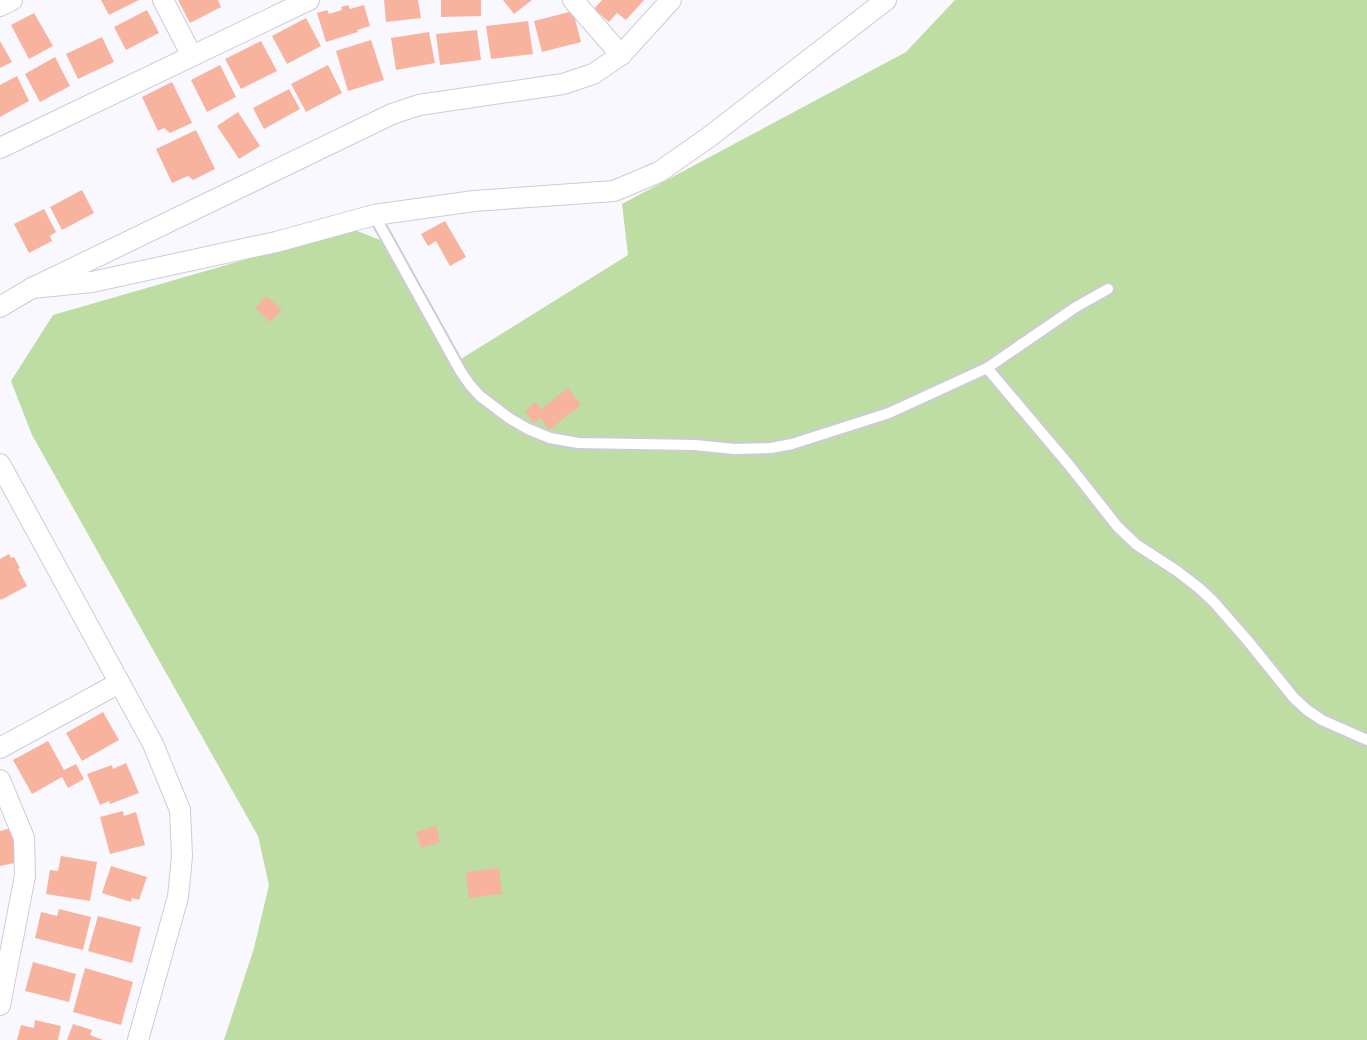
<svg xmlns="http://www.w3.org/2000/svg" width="1367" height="1040" font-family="Lato,sans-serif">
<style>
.green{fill:#bddda2}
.building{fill:#f7b39e}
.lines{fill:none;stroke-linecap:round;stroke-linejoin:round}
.service-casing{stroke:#cdcbda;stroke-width:14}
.minor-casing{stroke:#cdcbda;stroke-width:22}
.service{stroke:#fff;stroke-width:10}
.minor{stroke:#fff;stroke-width:20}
</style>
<rect width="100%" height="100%" fill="#f9f8ff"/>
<polygon class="green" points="955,0 1367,0 1367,1040 224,1040 254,948 269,885 258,836 32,435 11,381 53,315 352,229 380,240 456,362 628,255 622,204 906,52"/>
<g class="building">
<polygon points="101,0 139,0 109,15"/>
<polygon points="178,0 218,0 221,7 190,23"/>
<polygon points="384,0 418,0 421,18 386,22"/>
<polygon points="441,0 481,0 481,16 441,17"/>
<polygon points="503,0 532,0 514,14"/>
<polygon points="602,0 644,0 626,20 617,13 609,22 594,9"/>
<polygon points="348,5 350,9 364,5 370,26 357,30 358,32 326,42 317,13 327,10 329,14 342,10 341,7"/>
<polygon points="147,10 159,33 126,50 114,27"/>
<polygon points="573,11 581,42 542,52 534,21"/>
<polygon points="34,13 53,46 29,59 11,25"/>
<polygon points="306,18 321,46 287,64 272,36"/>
<polygon points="528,21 533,54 491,59 486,26"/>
<polygon points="477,30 481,60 440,65 436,34"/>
<polygon points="429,32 435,63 396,70 391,38"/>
<polygon points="102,37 114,62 78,79 66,54"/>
<polygon points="371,40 384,80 348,91 336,51"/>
<polygon points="0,41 12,62 0,68"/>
<polygon points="261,41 277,71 241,89 225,59"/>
<polygon points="55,57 70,86 40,102 25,74"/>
<polygon points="220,65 236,97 207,112 191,80"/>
<polygon points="328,65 342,93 306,112 291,84"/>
<polygon points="17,76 29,101 0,117 0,85"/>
<polygon points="172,82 192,123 170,133 164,128 158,131 142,97"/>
<polygon points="289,89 300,109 264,129 253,108"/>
<polygon points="238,112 260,146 239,159 217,126"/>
<polygon points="196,130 215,169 193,180 188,176 172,183 156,149"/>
<polygon points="82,190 94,213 62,230 50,207"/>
<polygon points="44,209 56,232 50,236 52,241 29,253 14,224"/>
<polygon points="445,221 466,257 450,266 436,241 428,246 421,234"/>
<polygon points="266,296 282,310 270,322 255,308"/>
<polygon points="568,388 581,405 549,430 540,418 534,423 525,411 536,402 541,409"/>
<polygon points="9,554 11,558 14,557 20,568 18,569 27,586 1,600 0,598 0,559"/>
<polygon points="103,712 119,740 82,761 66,733"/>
<polygon points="48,741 64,770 76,764 84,779 68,788 62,777 32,794 13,760"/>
<polygon points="126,763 139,793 110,804 109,801 100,805 87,774 112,765 113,769"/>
<polygon points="123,811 124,816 136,812 145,845 110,854 100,817"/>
<polygon points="436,826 440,842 421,848 416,832"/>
<polygon points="11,828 19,862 0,866 0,831"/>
<polygon points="61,856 97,862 90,901 46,894 50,870 58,871"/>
<polygon points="111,866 147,877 139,900 132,898 131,902 102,893"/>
<polygon points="499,868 502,894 469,898 466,872"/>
<polygon points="59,909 91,917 83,950 35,938 41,912 57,916"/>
<polygon points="98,916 141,927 132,963 88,951"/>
<polygon points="33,962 76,974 69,1002 25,991"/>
<polygon points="85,968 133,982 121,1025 73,1012"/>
<polygon points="35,1020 61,1026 58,1040 17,1040 21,1025 34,1028"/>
<polygon points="73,1024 92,1030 90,1035 103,1040 67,1040"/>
</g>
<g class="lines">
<g class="service-casing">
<g id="service">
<polyline points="374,215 461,372 470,385 480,396 509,418 528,429 550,438 578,443 695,445 734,449 771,448 792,444 889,413 987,368 1076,307 1108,289"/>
<polyline points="987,368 1069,465 1117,526 1137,545 1177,571 1199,588 1213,601 1248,641 1294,698 1307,710 1322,720 1367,740"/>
</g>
</g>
<g class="minor-casing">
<g id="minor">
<polyline points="163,0 192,56"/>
<polyline points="573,0 621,55"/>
<polyline points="0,6 12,0"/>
<polyline points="0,148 309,0"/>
<polyline points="32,288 92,282 276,242 374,215 474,201 614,191 659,172 709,137 886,0"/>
<polyline points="0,307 32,288 392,114 419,105 563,84 593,74 621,55 671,0"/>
<polyline points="0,464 153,744 180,810 182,856 178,897 138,1040"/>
<polyline points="0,748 119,683"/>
<polyline points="0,780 24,838 25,876 0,1005"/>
</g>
</g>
<use href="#service" class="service"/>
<use href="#minor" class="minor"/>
</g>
</svg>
